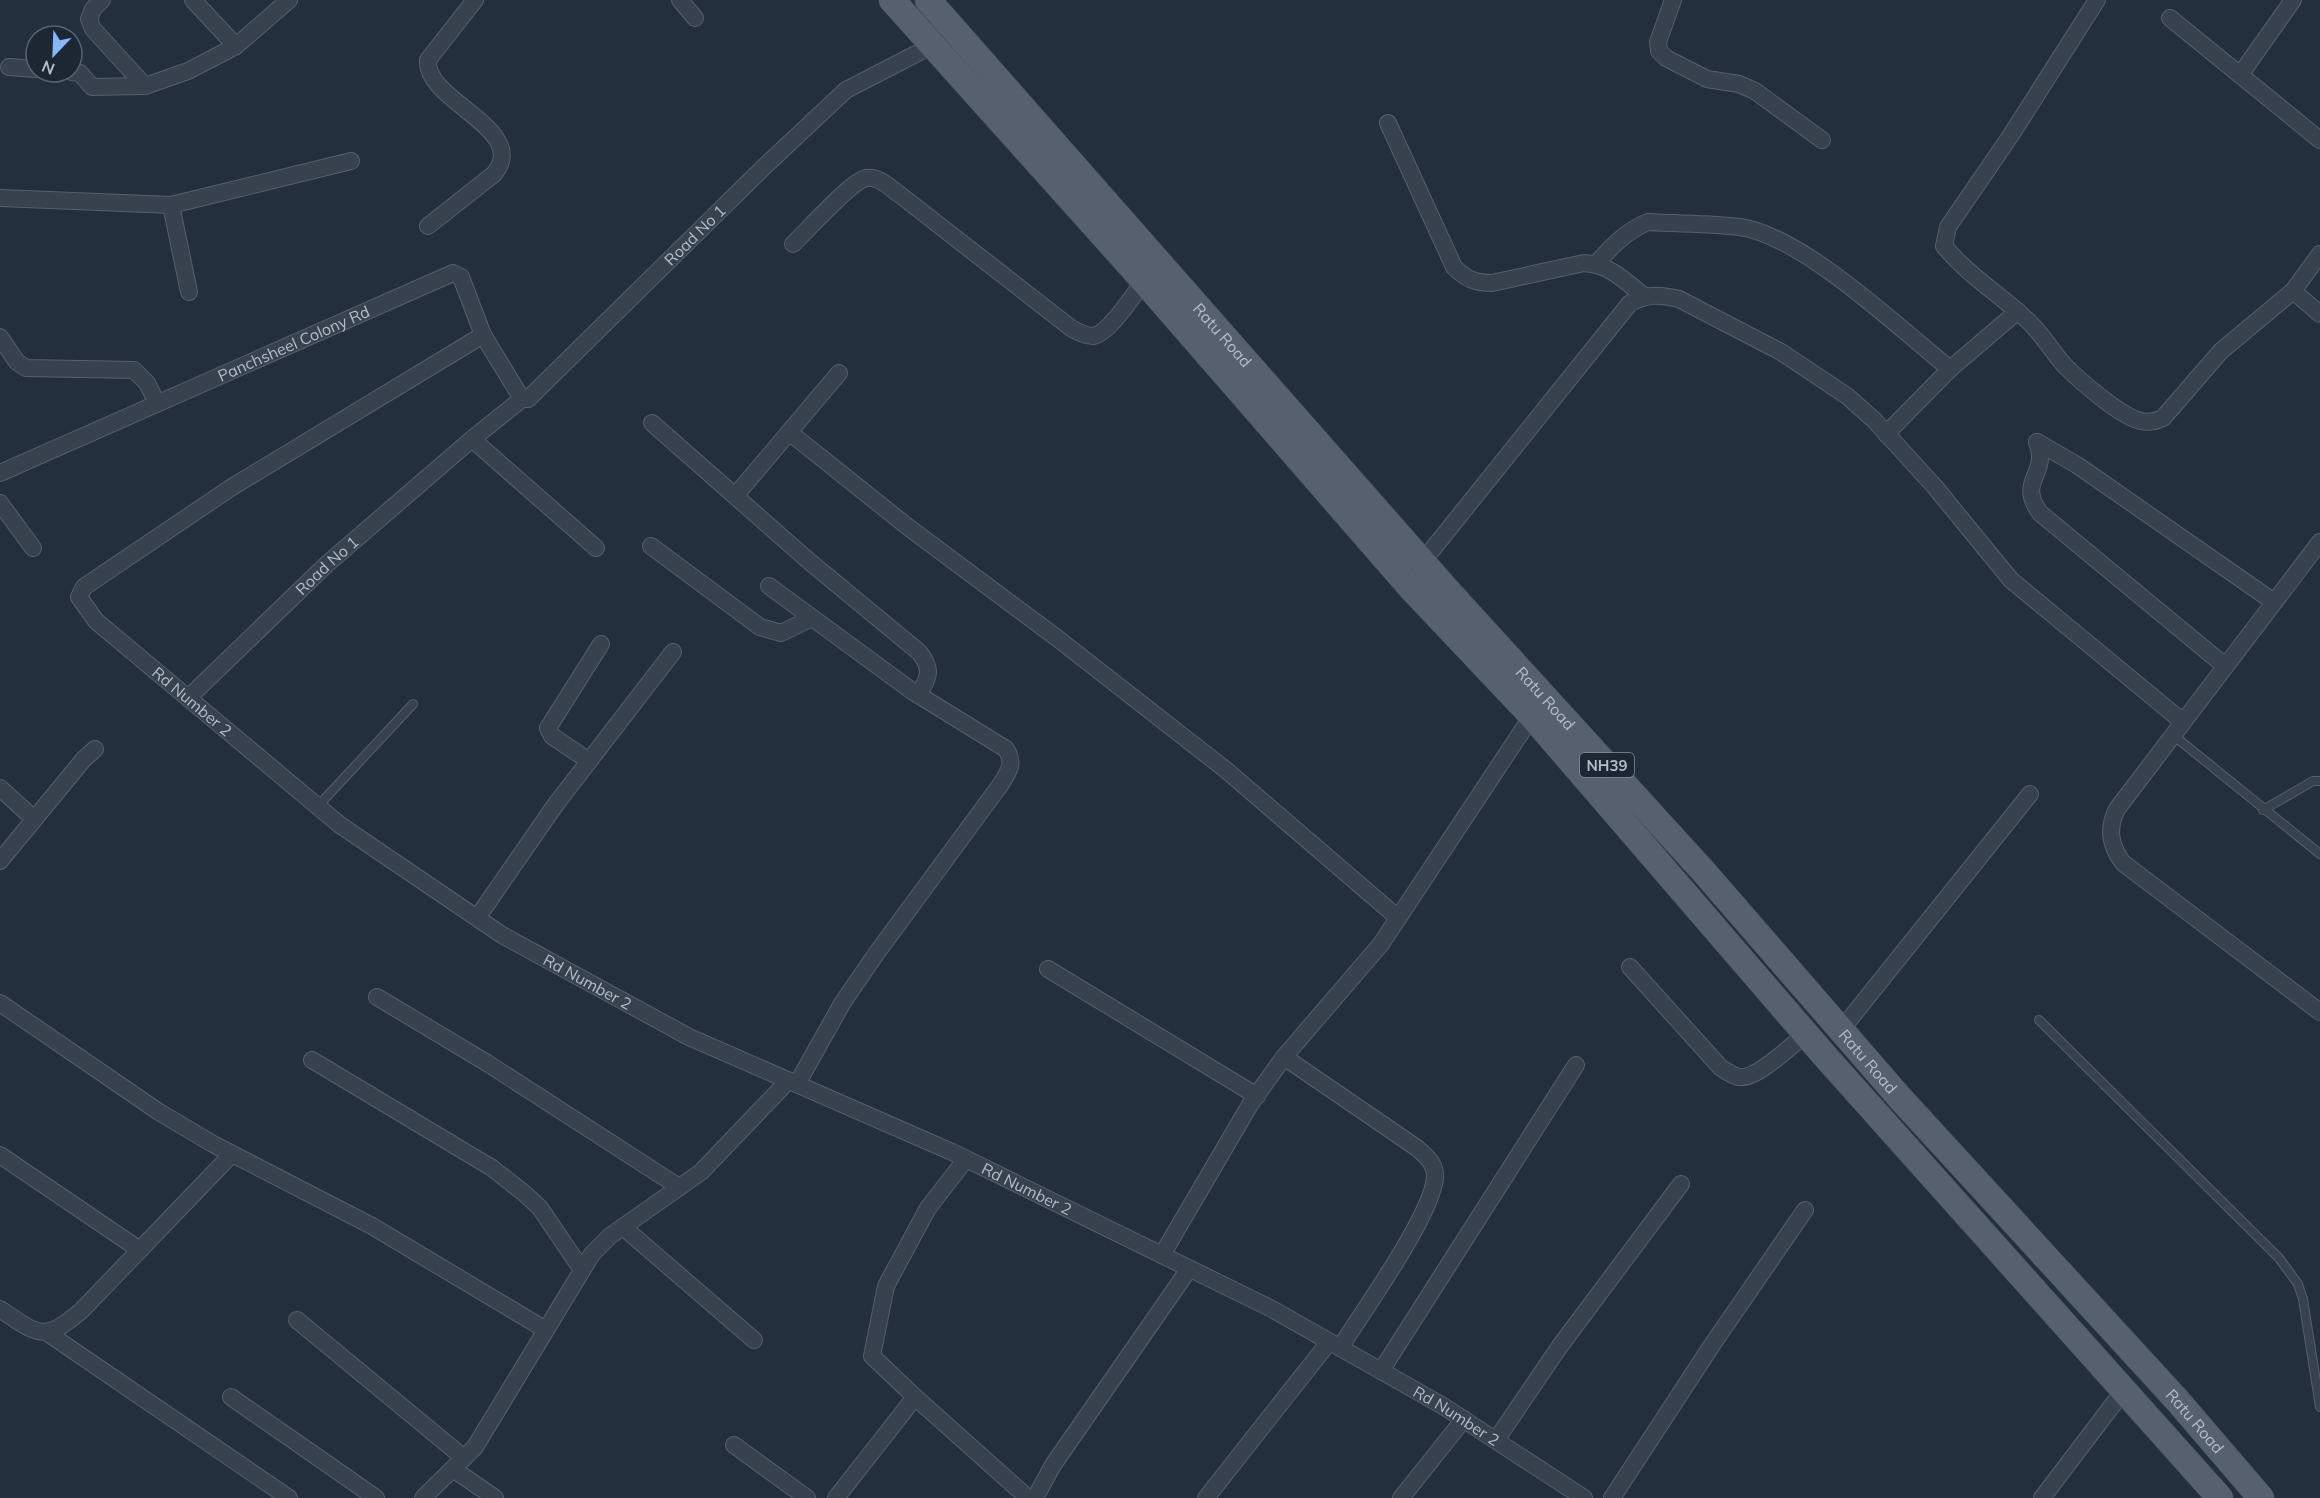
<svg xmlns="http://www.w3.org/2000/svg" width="2320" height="1498" font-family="Mulish,sans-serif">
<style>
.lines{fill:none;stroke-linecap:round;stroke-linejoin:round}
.lane-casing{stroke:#565f6c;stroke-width:10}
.street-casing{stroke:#565f6c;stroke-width:18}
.primary-casing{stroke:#414a57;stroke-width:27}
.lane{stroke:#38414e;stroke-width:8}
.street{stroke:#38414e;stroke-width:16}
.primary{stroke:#56606e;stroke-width:26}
.labels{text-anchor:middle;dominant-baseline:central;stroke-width:4.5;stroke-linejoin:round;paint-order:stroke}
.shield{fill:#1d2633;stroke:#878f9c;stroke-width:1.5}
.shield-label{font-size:15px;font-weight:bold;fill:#b4bcc9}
.street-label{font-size:16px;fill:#b4bcc9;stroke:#1d2633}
</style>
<rect width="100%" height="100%" fill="#242f3e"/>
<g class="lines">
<g class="lane-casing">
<g id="lane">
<polyline points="2173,735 2320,854"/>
<polyline points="318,806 413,704"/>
<polyline points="2263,810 2313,781 2320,781"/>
<polyline points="2039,1020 2279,1258 2298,1284 2303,1299 2320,1407"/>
</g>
</g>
<g class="street-casing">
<g id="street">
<polyline points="102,0 93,9 89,19 93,29 145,86"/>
<polyline points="193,0 236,46"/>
<polyline points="680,0 695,18"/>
<polyline points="1673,0 1658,42 1659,51 1666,58 1707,79 1739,84 1755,91 1822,140"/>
<path d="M 2097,0 L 2011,135 L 1948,227 L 1944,246 C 1967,274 1999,294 2026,319 C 2041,332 2051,350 2064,365 C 2079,380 2121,417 2141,421 C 2150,423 2155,421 2163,418 L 2221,351 L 2293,291 L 2320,254"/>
<polyline points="2170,18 2320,140"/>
<polyline points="9,67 36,69"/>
<polyline points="72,72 80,73 92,87 145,86 188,71 236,46 289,0"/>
<polyline points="2240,75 2293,0"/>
<path d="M 1388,123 L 1454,267 C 1466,279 1475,283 1492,283 L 1584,263 C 1609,264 1625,281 1644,296"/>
<polyline points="0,198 171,205 351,161"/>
<polyline points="171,205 189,292"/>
<path d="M 428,226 L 494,174 C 531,129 424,101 428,60 L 475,0"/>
<path d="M 793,244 C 807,231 850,182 866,178 C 879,176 890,188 899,194 L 1071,328 C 1078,332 1085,336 1093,336 C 1109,334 1134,294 1144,281"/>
<path d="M 1597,263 C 1612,246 1626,231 1648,222 C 1678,224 1710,223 1740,227 C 1803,236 1899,328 1950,369"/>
<polyline points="2293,291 2320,314"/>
<path id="s1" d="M 483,335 L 232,487 L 84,587 L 79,597 L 96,621 L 340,825 L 502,935 L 689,1037 L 952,1152 L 1272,1309 L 1443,1406 L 1584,1498"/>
<polyline points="0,337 17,362 26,368 134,370 147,383 157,403"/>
<path d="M 652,423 L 810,562 L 919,652 C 933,669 929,678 918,695"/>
<polyline points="789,432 908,527 1057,638 1226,770 1397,917"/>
<polyline points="1886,434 1950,369 2018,311"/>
<path id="s2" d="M 472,439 L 522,399 L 528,399 L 765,166 L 846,90 L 939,42"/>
<path d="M 2037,442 C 2050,475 2016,480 2040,513 L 2225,666"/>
<polyline points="2037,442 2077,465 2274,602"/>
<path id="s3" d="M 0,473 L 453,273 L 461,277 L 483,335 L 522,399"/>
<polyline points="735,496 839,373"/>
<polyline points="0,503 33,548"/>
<path d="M 2320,542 L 2117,809 C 2107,829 2110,845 2123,863 L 2320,1012"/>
<polyline points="651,546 760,627 781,633 812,618"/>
<path d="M 1423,561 L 1630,303 C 1648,294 1659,294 1679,299 L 1781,352 L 1847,396 L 1874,420 L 1935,487 L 2011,580 L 2183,722"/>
<path d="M 769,586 L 912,691 L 1006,749 C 1015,763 1009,771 1001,784 L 876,954 L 843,1002 L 797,1084"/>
<path id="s4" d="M 188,698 L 327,564 L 472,439 L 596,548"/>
<polyline points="589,761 552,736 548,728 601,644"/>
<polyline points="0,788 34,819"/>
<polyline points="0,861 83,760 95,749"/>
<polyline points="477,918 556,804 673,652"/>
<path d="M 1630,967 L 1721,1068 C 1726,1071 1732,1075 1738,1077 C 1756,1081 1791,1045 1806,1034"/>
<polyline points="1048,969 1257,1096"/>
<polyline points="377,997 487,1063 679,1187"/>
<polyline points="0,1003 159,1112 213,1144 372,1226 546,1330"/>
<polyline points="1841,1030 2030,794"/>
<path d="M 1284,1057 L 1417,1148 C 1427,1157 1436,1164 1435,1178 C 1431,1217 1363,1311 1340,1348"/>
<polyline points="312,1060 492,1168 524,1193 540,1208 582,1270"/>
<polyline points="0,1155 140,1250"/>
<polyline points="966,1159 928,1208 886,1286 872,1356 915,1397 1028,1498"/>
<polyline points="623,1227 754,1340"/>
<polyline points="1162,1255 1251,1103 1284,1057 1381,944 1532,716"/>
<path d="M 0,1309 C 39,1336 45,1342 82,1310 L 232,1154"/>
<polyline points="297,1320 464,1458"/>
<polyline points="49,1334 289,1498"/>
<polyline points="1381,1371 1576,1065"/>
<polyline points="231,1397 376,1498"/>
<polyline points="1496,1440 1560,1346 1681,1184"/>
<polyline points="734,1445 807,1498"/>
<polyline points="453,1469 495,1498"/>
<polyline points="423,1498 475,1447 592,1254 610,1236 701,1172 788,1081"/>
<polyline points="836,1498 915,1397"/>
<polyline points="1035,1498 1053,1465 1189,1269"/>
<polyline points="1206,1498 1329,1342"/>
<polyline points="1401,1498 1464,1419"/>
<polyline points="1612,1498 1712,1345 1805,1210"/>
<polyline points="2042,1498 2124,1390"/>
</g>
</g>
<g class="primary-casing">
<g id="primary">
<polyline points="892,0 1144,281 1410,587 1532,716 1824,1055 2220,1498"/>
<path id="s5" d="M 928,0 L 1448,591 L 1704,872 L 1900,1098 L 2177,1400 L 2261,1498"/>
</g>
</g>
<use href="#lane" class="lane"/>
<use href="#street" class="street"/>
<use href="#primary" class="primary"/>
</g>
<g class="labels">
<rect class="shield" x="1580" y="753" width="54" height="24" rx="4.5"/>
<g class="shield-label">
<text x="1607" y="765">NH39</text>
</g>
<g class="street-label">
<text stroke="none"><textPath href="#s2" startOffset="304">Road No 1</textPath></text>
<text stroke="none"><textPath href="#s5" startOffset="446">Ratu Road</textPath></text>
<text stroke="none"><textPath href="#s3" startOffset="321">Panchsheel Colony Rd</textPath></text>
<text stroke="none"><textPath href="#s4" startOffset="192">Road No 1</textPath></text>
<text stroke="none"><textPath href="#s5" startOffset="932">Ratu Road</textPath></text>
<text stroke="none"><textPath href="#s1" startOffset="638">Rd Number 2</textPath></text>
<text stroke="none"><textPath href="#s1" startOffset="1124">Rd Number 2</textPath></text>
<text stroke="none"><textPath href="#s5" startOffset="1418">Ratu Road</textPath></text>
<text stroke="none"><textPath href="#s1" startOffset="1610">Rd Number 2</textPath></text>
<text stroke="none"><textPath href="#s1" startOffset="2096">Rd Number 2</textPath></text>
<text stroke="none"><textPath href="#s5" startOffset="1904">Ratu Road</textPath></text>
</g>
</g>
<g transform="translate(54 54) rotate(203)"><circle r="28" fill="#1d2633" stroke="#59626f" stroke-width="1.5"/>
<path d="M0-4.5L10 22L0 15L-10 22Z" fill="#8ab4f8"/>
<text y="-9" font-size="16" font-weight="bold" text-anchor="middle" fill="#b4bcc9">N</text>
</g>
</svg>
